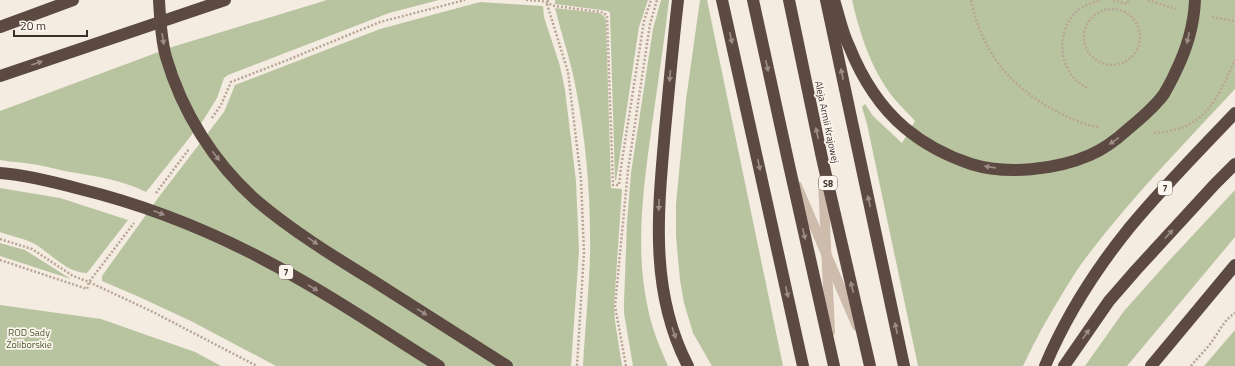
<svg xmlns="http://www.w3.org/2000/svg" width="1235" height="366" font-family="'Titillium Web',sans-serif">
<style>
.green{fill:#b8c4a0}
.lines{fill:none;stroke-linecap:round;stroke-linejoin:round}
.path{stroke:#b9a596;stroke-width:2.5;stroke-dasharray:2 2;stroke-linecap:butt}
.lane{stroke:#cdbbac;stroke-width:10}
.highway{stroke:#5c4a42;stroke-width:12}
.oneway{fill:#9c8e87}
.labels{text-anchor:middle;dominant-baseline:central;stroke-width:3.5;stroke-linejoin:round;paint-order:stroke}
.shield{fill:#fbf5ee;stroke:#756b66;stroke-width:1}
.shield-label{font-size:9px;font-weight:bold;fill:#3b302b}
.street-label{font-size:10px;fill:#3b302b;stroke:#fbf5ee}
.park-label{font-size:10px;fill:#4a5a2e;stroke:#fbf5ee}
</style>
<rect width="100%" height="100%" fill="#f4ebe1"/>
<g class="green">
<path d="M 327,0 L 439,0 L 389,13 L 228,75 L 224,78 L 217,98 L 202,122 L 146,192 C 122,180 96,176 70,172 C 57,170 44,165 31,164 C 20,162 10,162 0,160 L 0,111 L 172,47 Z"/>
<polygon points="555,0 648,0 639,27 616,181 615,180 610,13 608,11 555,4"/>
<path d="M 661,0 L 669,0 C 664,44 657,88 651,132 C 643,191 635,250 648,309 C 652,329 660,348 668,366 L 633,366 L 624,313 L 624,303 L 627,223 L 631,173 L 653,29 Z"/>
<polygon points="700,0 707,0 783,366 712,366 693,333 684,303 680,280 676,236 676,204 686,100"/>
<path d="M 852,0 L 1235,0 L 1235,89 C 1183,145 1128,201 1082,263 C 1075,272 1070,282 1064,291 C 1049,315 1035,340 1023,366 L 918,366 L 867,124 L 862,107 L 865,104 L 873,116 L 902,143 L 915,121 C 905,110 893,99 885,86 C 868,60 859,30 852,0 Z"/>
<polygon points="480,2 543,6 544,17 560,66 565,90 576,181 579,251 571,366 276,366 191,321 137,296 102,281 102,276 161,194 224,112 235,85 380,29"/>
<path d="M 555,8 L 599,13 L 604,16 L 606,20 L 611,188 L 622,189 L 614,306 L 615,321 L 622,366 L 583,366 C 585,329 589,291 590,254 C 591,198 586,138 575,84 C 570,58 561,33 555,8 Z"/>
<path d="M 0,188 L 60,198 L 128,220 L 87,273 C 66,273 50,252 33,243 C 23,238 11,236 0,232 Z"/>
<polygon points="1235,190 1235,237 1127,366 1085,366 1124,311 1166,264"/>
<polygon points="0,243 25,250 71,279 0,256"/>
<polygon points="0,305 101,319 195,352 221,366 0,366"/>
<polygon points="1235,330 1235,366 1204,366"/>
</g>
<g class="lines">
<g class="path">
<polyline points="526,0 542,1 555,6 600,12 604,13 607,16 613,185 619,185 621,167 644,21 651,0"/>
<polyline points="548,0 547,4 568,72 581,180 584,252 577,366"/>
<path d="M 971,0 C 982,52 1009,86 1056,111 C 1069,118 1084,125 1099,127"/>
<polyline points="1113,0 1127,4 1129,0"/>
<polyline points="1148,0 1176,9"/>
<circle cx="1112" cy="37" r="28"/>
<polyline points="1212,17 1235,21"/>
<path d="M 1087,88 C 1080,83 1073,79 1069,71 C 1057,51 1061,22 1081,8 C 1088,4 1094,2 1101,0"/>
<polyline points="212,118 221,105 231,82 285,61 380,22 465,0"/>
<path d="M 1154,133 C 1205,130 1216,101 1235,60"/>
<polyline points="156,193 189,149"/>
<polyline points="0,239 32,249 73,276 89,282 153,312 257,366"/>
<polyline points="0,260 87,289 89,282 134,223"/>
<polyline points="626,366 615,306 628,170 650,24 657,0"/>
<path d="M 1191,366 C 1198,357 1207,349 1213,340 C 1220,330 1225,319 1235,313"/>
</g>
<g class="lane">
<polyline points="823,180 830,332"/>
<polyline points="797,186 857,326"/>
</g>
<g class="highway">
<path d="M 159,0 C 160,19 161,39 166,57 C 182,112 214,163 257,201 C 291,230 333,256 372,280 C 417,309 462,337 507,366"/>
<path d="M 678,0 C 673,43 669,87 665,130 C 658,211 649,291 688,366"/>
<polyline points="722,0 803,366"/>
<polyline points="753,0 789,165 834,366"/>
<polyline points="789,0 822,158 870,366"/>
<polyline points="826,0 904,366"/>
<path d="M 834,0 C 839,15 842,32 849,46 C 861,76 880,107 905,128 C 924,144 947,156 971,164 C 1006,175 1056,170 1090,155 C 1104,149 1116,140 1127,130 C 1140,119 1154,108 1164,94 C 1168,87 1172,80 1175,73 C 1186,51 1194,25 1195,0"/>
<polyline points="0,27 73,0"/>
<polyline points="0,76 225,0"/>
<path d="M 0,173 C 27,175 54,182 80,189 C 162,209 241,244 313,287 C 356,312 397,340 439,366"/>
<path d="M 1045,366 C 1066,316 1096,269 1130,227 C 1163,187 1200,150 1235,113"/>
<polyline points="1064,366 1109,301 1136,270 1215,184 1235,164"/>
<polyline points="1151,366 1235,265"/>
</g>
</g>
<defs><path id="oneway-solid" d="M-6-.8H1V-3.2L6.5 0L1 3.2V.8H-6Z"/></defs>
<g class="oneway">
<use href="#oneway-solid" transform="translate(731 38) rotate(78)"/>
<use href="#oneway-solid" transform="translate(1188 38) rotate(102)"/>
<use href="#oneway-solid" transform="translate(163 39) rotate(81)"/>
<use href="#oneway-solid" transform="translate(37 63) rotate(-19)"/>
<use href="#oneway-solid" transform="translate(767 66) rotate(78)"/>
<use href="#oneway-solid" transform="translate(842 74) rotate(-102)"/>
<use href="#oneway-solid" transform="translate(670 76) rotate(95)"/>
<use href="#oneway-solid" transform="translate(817 133) rotate(-102)"/>
<use href="#oneway-solid" transform="translate(1114 141) rotate(146)"/>
<use href="#oneway-solid" transform="translate(216 156) rotate(53)"/>
<use href="#oneway-solid" transform="translate(759 165) rotate(78)"/>
<use href="#oneway-solid" transform="translate(990 167) rotate(-172)"/>
<use href="#oneway-solid" transform="translate(869 201) rotate(-102)"/>
<use href="#oneway-solid" transform="translate(659 205) rotate(92)"/>
<use href="#oneway-solid" transform="translate(159 213) rotate(21)"/>
<use href="#oneway-solid" transform="translate(804 234) rotate(77)"/>
<use href="#oneway-solid" transform="translate(1169 234) rotate(-47)"/>
<use href="#oneway-solid" transform="translate(313 241) rotate(34)"/>
<use href="#oneway-solid" transform="translate(852 287) rotate(-103)"/>
<use href="#oneway-solid" transform="translate(313 288) rotate(31)"/>
<use href="#oneway-solid" transform="translate(787 292) rotate(78)"/>
<use href="#oneway-solid" transform="translate(422 312) rotate(32)"/>
<use href="#oneway-solid" transform="translate(896 328) rotate(-102)"/>
<use href="#oneway-solid" transform="translate(674 333) rotate(71)"/>
<use href="#oneway-solid" transform="translate(1086 334) rotate(-55)"/>
</g>
<g class="labels">
<g class="shield">
<rect x="819" y="176" width="18" height="14" rx="3"/>
<rect x="1158" y="181" width="14" height="14" rx="3"/>
<rect x="279" y="265" width="14" height="14" rx="3"/>
</g>
<g class="shield-label">
<text x="828" y="183">S8</text>
<text x="1165" y="188">7</text>
<text x="286" y="272">7</text>
</g>
<g class="street-label">
<text transform="translate(827 122) rotate(78)">Aleja Armii Krajowej</text>
</g>
<g class="park-label">
<text x="29" y="332">ROD Sady<tspan x="29" dy="12">Żoliborskie</tspan></text>
</g>
</g>
<path d="M14 30v6h73v-6" fill="none" stroke="#3b302b" stroke-width="2"/>
<text x="20" y="30" font-size="12" fill="#3b302b" stroke="#fbf5ee" stroke-width="3" paint-order="stroke">20 m</text>
</svg>
